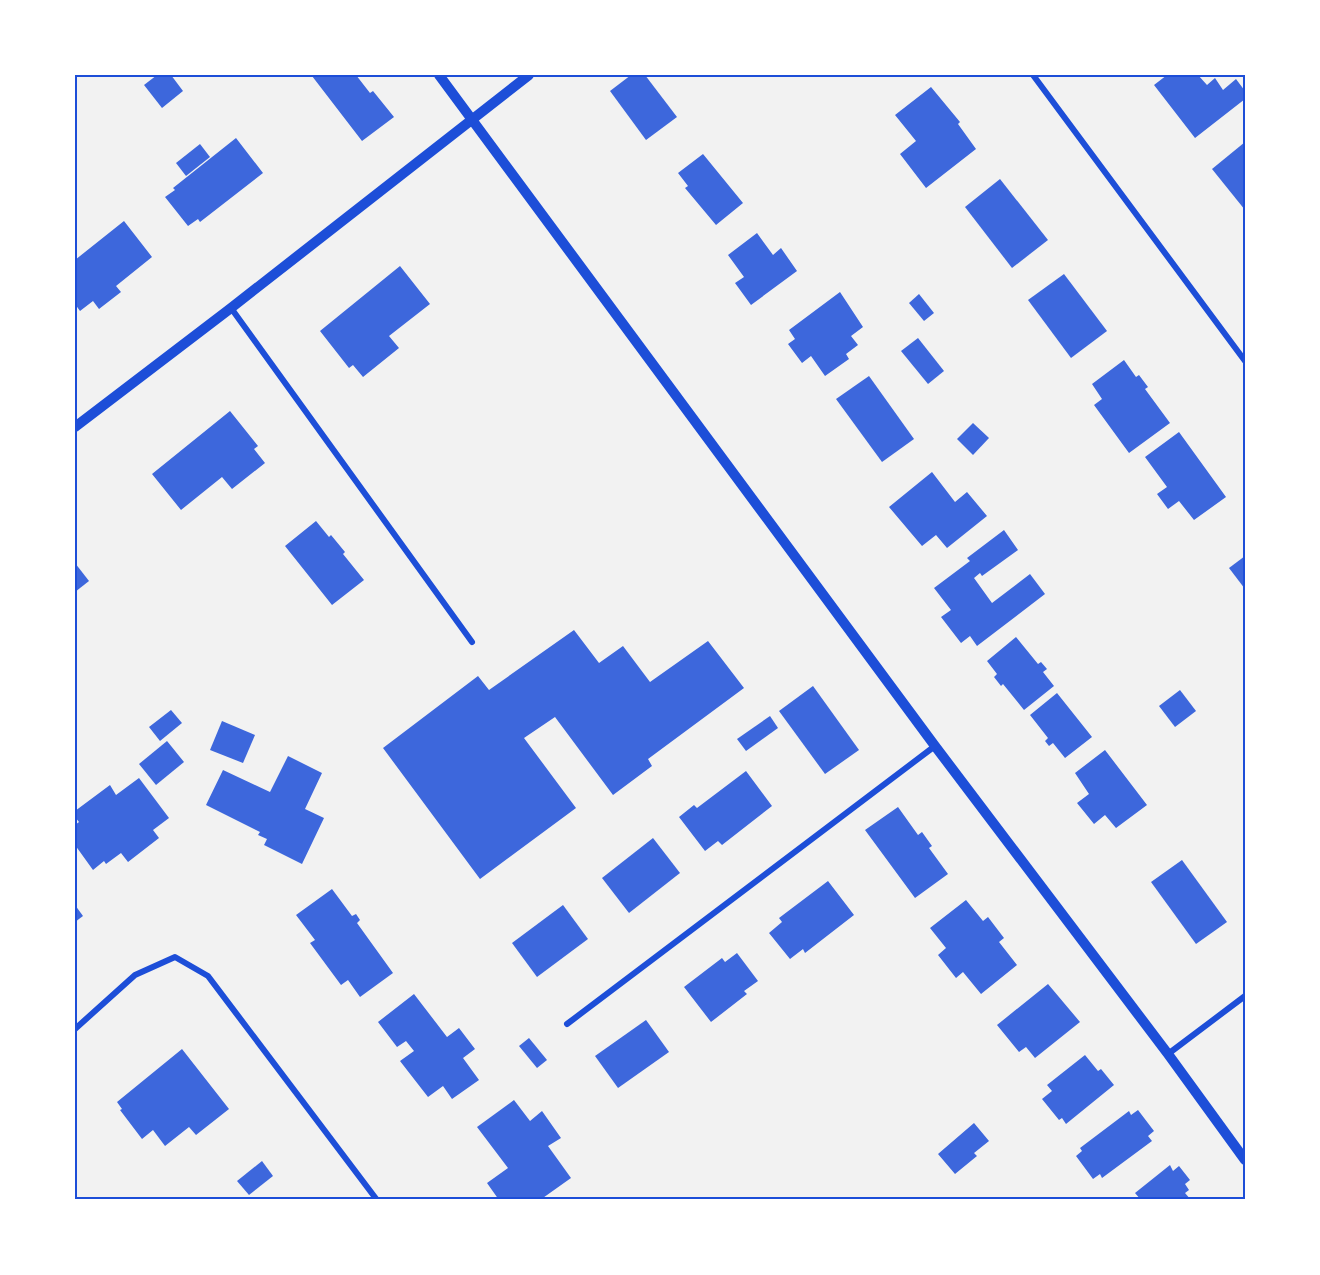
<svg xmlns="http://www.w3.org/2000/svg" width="1320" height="1275" font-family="'Golos Text',sans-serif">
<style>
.building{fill:#3d67dc}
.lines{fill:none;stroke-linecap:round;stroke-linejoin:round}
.minor{stroke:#1d4ed8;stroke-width:6}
.tertiary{stroke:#1d4ed8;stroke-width:10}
.neatline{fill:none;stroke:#1d4ed8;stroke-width:2}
</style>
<rect width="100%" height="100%" fill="#f2f2f2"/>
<g class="building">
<polygon points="157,75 171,75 183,91 162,108 144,85"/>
<polygon points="314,75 356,75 370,93 373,91 394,117 362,141 312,76"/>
<polygon points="631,75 645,75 677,117 646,140 610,91"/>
<polygon points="1167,75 1198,75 1207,85 1215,78 1223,90 1236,79 1245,91 1245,99 1195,138 1154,85"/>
<polygon points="931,87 960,122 958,124 976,149 926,188 900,154 916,141 895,115"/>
<polygon points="236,138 263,173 200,222 198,219 188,226 165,197 175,190 173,188"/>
<polygon points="1245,142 1245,210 1212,169"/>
<polygon points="200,144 210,157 186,176 176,163"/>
<polygon points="703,154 743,203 716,225 685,188 688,186 678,173"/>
<polygon points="1000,179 1048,240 1012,268 965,207"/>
<polygon points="124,221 152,257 116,286 121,292 99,309 93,301 80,311 75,304 75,260"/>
<polygon points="757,233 773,255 781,248 797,271 751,305 735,283 744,277 728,255"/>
<polygon points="400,266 430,304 389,336 399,348 363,377 353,365 349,368 320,331"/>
<polygon points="1064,274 1107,331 1071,358 1028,300"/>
<polygon points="840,292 863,327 851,336 858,345 846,354 849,359 825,376 811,356 802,363 788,344 795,339 789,330"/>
<polygon points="919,294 934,313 924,321 909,303"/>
<polygon points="918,338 944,371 928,384 901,351"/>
<polygon points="1124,360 1136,377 1139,375 1148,387 1145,389 1170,423 1129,453 1094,405 1102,399 1092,384"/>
<polygon points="869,376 914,439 882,462 836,399"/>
<polygon points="230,411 258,446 254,449 265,463 232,489 222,477 181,510 152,474"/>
<polygon points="973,423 989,438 973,455 957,439"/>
<polygon points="1179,432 1226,497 1194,520 1179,501 1168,509 1157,494 1167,487 1145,457"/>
<polygon points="932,472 955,502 967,492 987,516 947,548 936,535 922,546 889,507"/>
<polygon points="316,521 329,537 331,535 345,552 343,554 364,580 332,605 285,546"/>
<polygon points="1004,530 1018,550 982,576 980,573 974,578 992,603 1030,574 1045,594 977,646 970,636 961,643 941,617 951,610 934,588 970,561 967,558"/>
<polygon points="1245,556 1245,589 1229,568"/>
<polygon points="75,563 89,581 75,592"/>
<polygon points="574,630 599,663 623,646 650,682 708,641 744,688 648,759 652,766 613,795 555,717 524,738 576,808 480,879 383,748 478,676 489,690"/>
<polygon points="1016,637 1038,664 1041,662 1047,669 1043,672 1054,686 1024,710 1003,684 1001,686 994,677 997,674 987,661"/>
<polygon points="813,686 859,750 825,774 779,711"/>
<polygon points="1180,690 1196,711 1175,727 1159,706"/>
<polygon points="1057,693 1092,737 1065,758 1053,743 1049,746 1045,741 1048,738 1030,715"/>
<polygon points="171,710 182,723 160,741 149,727"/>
<polygon points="770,716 778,728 746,751 737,739"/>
<polygon points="222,721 255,735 243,763 210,750"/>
<polygon points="167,741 184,762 156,785 139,764"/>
<polygon points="1105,750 1147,805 1116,828 1105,815 1094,824 1077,803 1089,794 1075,773"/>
<polygon points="288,756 322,773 305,809 324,818 302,864 264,845 267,839 258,835 260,832 206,805 223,770 270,792"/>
<polygon points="746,771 772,806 722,845 718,841 705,851 679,817 694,805 697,808"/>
<polygon points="139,778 169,818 153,830 159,838 128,862 121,853 106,864 104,861 93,870 75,845 75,825 79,822 75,817 75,811 110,785 116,795"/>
<polygon points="898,807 918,835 922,832 932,846 929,848 948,874 915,898 865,830"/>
<polygon points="653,838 680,873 629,913 602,878"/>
<polygon points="1182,860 1227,922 1196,944 1151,882"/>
<polygon points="828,881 854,915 805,953 803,949 790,959 769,933 782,922 779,918"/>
<polygon points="332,889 352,916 356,914 360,920 357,923 393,973 360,997 348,980 341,985 310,943 315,940 296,915"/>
<polygon points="966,900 983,921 988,917 1004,938 999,942 1017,965 981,994 963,972 956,978 938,955 946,948 930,928"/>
<polygon points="75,905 83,916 75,922"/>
<polygon points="563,905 588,939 537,977 512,943"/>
<polygon points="737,953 758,981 744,991 747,994 711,1022 684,987 722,958 725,962"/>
<polygon points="1048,984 1080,1022 1035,1058 1026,1047 1019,1052 997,1025"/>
<polygon points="414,994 447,1037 459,1028 475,1049 463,1058 479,1080 452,1099 443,1086 428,1097 400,1061 414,1051 406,1041 397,1047 378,1022"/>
<polygon points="646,1020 669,1052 618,1088 595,1056"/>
<polygon points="529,1038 547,1060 537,1068 519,1046"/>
<polygon points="182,1049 229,1109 196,1135 189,1127 165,1146 153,1130 142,1139 120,1110 122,1109 117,1102"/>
<polygon points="1085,1055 1098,1071 1101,1069 1114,1085 1066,1124 1062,1118 1059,1120 1042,1099 1052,1091 1047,1085"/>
<polygon points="514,1100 530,1121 542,1111 561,1138 548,1146 571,1178 540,1200 499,1200 487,1183 508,1168 477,1127"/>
<polygon points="1138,1110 1154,1131 1148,1136 1152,1141 1102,1178 1100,1174 1093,1179 1076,1156 1082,1151 1080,1148 1129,1111 1131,1115"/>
<polygon points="974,1123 989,1141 974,1153 977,1156 955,1174 938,1154"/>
<polygon points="262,1161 273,1176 249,1195 237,1181"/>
<polygon points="1170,1165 1173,1171 1179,1166 1190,1180 1185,1184 1189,1190 1185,1193 1191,1200 1141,1200 1135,1193"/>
</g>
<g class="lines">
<g class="minor">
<polyline points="1033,75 1245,361"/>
<polyline points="231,308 472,642"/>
<polyline points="567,1024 935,746"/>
<polyline points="75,1029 135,975 175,957 208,976 377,1200"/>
<polyline points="1168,1054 1245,996"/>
</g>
<g class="tertiary">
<polyline points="439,75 935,746 1168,1054 1245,1160"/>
<polyline points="75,427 231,308 529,75"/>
</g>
</g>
<rect width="1320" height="1275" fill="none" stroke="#ffffff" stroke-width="153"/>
<rect x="76" y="76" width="1168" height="1122" class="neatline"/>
</svg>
